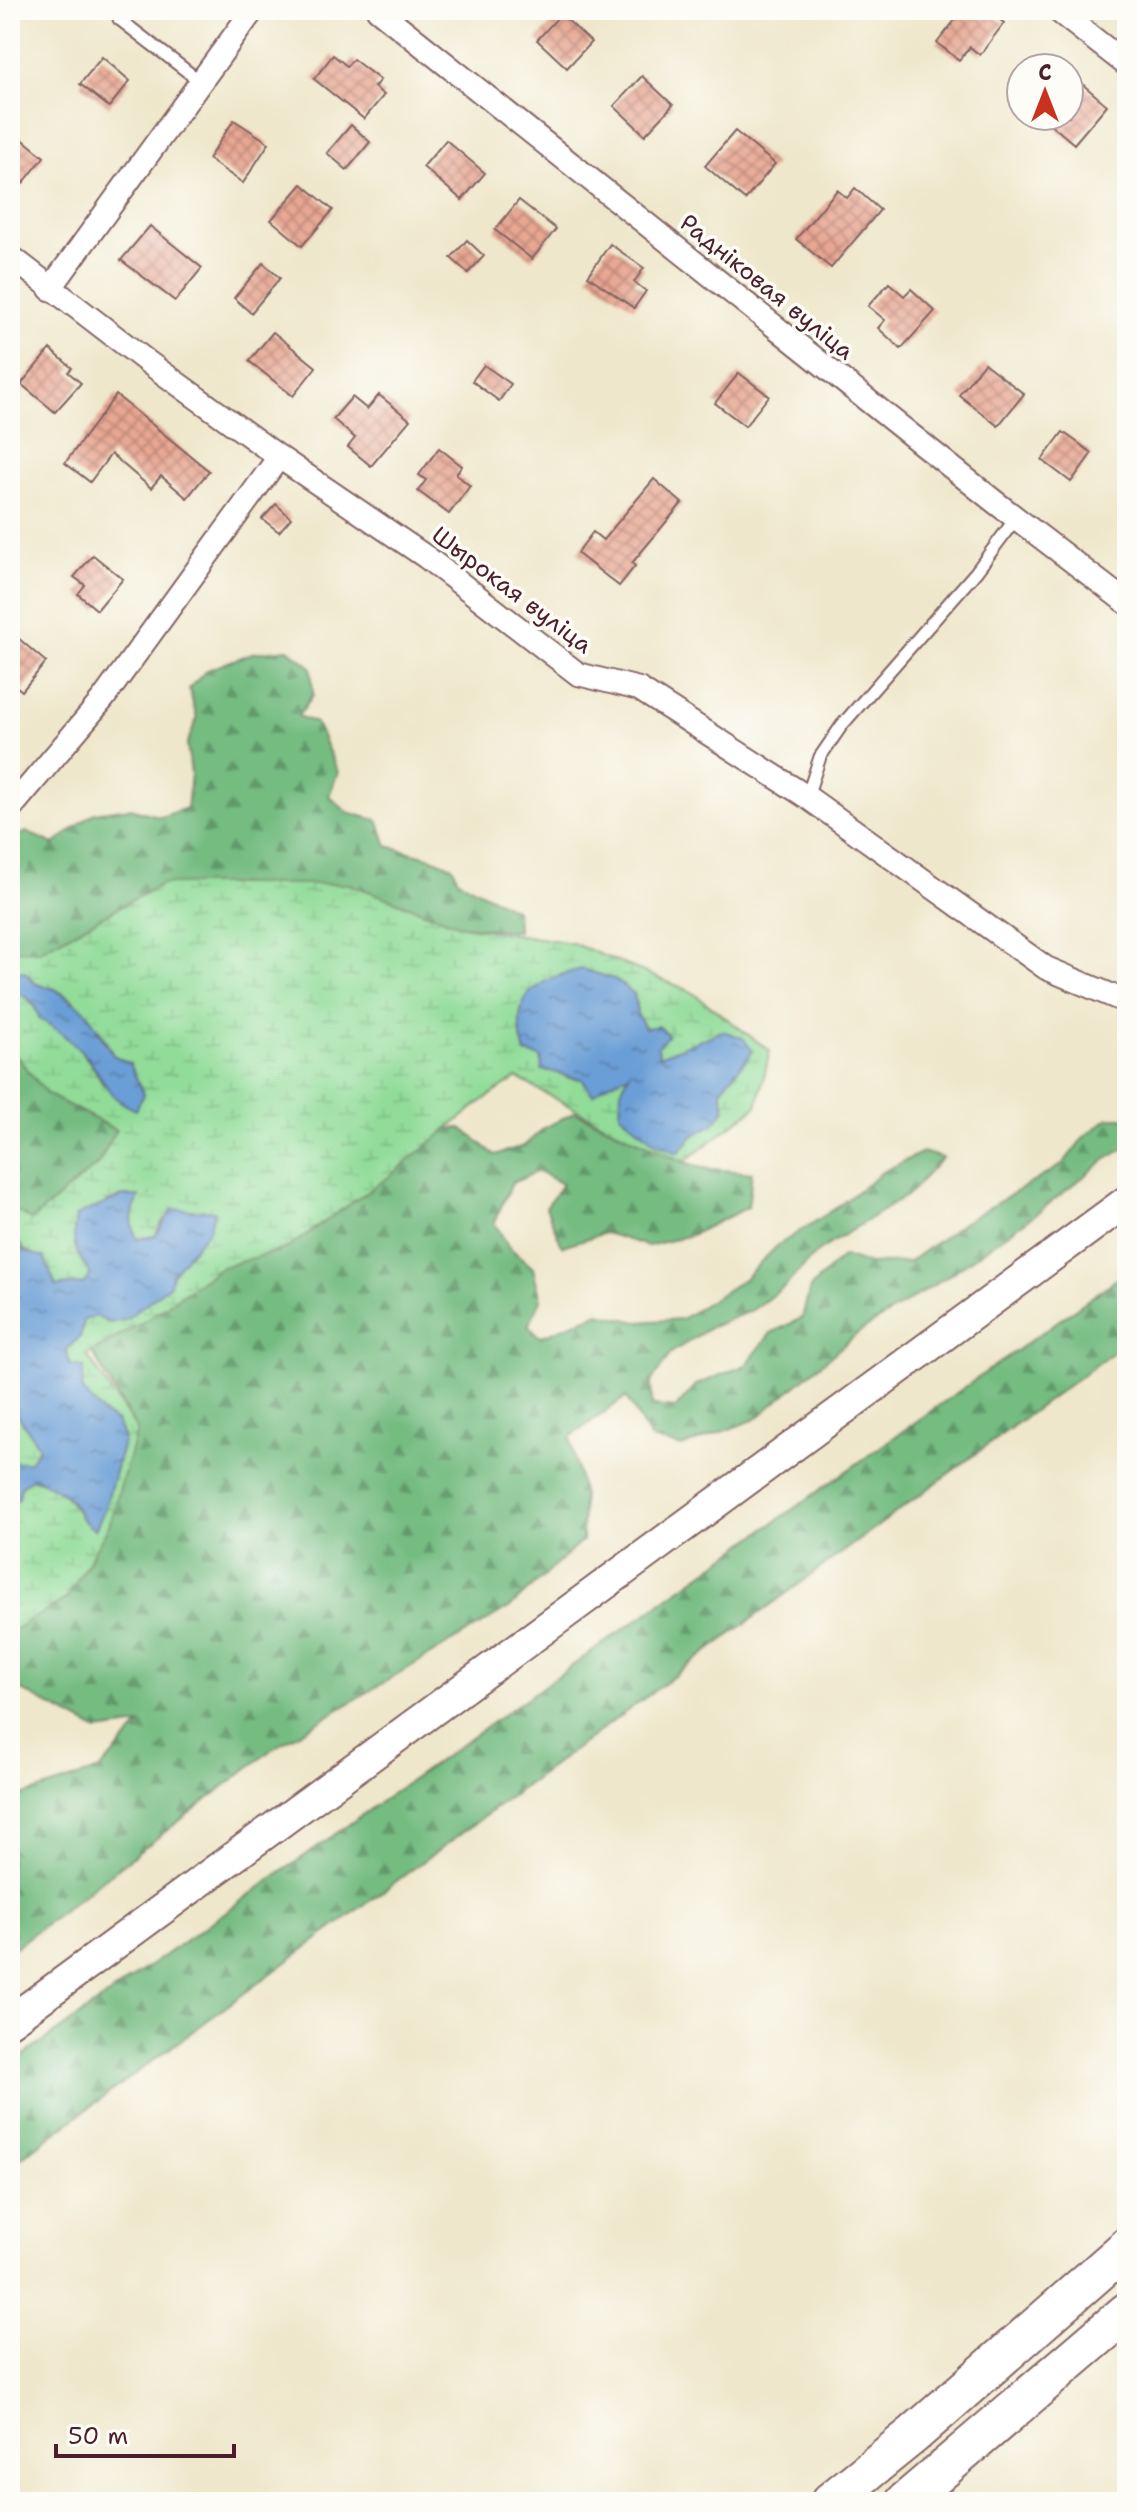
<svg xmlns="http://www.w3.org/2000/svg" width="1137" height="2512" font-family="'Shantell Sans',sans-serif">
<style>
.forest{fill:url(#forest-firs);stroke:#5f6e56;stroke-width:2}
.wetland{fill:url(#wetland-marsh);stroke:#6e7e62;stroke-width:2;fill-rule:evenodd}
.water{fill:url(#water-ripples);stroke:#5a5e80;stroke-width:2}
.building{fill:url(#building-cross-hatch)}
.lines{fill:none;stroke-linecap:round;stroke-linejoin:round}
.lane-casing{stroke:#846563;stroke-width:15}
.street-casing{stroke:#846563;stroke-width:26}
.secondary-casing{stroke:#846563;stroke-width:34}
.highway-casing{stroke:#846563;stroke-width:42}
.lane{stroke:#fff;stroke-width:11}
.street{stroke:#fff;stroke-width:22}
.secondary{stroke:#fff;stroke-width:30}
.highway{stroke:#fff;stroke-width:38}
.labels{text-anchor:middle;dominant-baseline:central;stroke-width:7;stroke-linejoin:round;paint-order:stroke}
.street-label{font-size:24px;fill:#4a1f2b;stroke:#fdfcf7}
</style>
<defs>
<pattern id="forest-firs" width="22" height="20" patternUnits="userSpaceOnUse" patternTransform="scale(2)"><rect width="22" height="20" fill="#74bc81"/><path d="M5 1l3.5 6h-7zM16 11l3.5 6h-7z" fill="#61986a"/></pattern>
<pattern id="wetland-marsh" width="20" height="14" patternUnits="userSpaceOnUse" patternTransform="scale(2)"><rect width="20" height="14" fill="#91dc99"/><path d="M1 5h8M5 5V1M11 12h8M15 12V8" fill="none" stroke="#7fbc84"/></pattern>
<pattern id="water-ripples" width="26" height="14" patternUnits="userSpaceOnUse" patternTransform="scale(2)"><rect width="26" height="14" fill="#6a9ed6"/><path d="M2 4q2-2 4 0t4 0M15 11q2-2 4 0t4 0" fill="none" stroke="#5980ae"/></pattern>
<pattern id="building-cross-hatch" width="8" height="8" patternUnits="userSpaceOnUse" patternTransform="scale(2)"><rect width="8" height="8" fill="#e8a793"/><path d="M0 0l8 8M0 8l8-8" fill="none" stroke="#be8778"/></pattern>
</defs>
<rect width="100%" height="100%" fill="#fdfcf7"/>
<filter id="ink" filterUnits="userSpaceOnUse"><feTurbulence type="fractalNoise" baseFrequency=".0125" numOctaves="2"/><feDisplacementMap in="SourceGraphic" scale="16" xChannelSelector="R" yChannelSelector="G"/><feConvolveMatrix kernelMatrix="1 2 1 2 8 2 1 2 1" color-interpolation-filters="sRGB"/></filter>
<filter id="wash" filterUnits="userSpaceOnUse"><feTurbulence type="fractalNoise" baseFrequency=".006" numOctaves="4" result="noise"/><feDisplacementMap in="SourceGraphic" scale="32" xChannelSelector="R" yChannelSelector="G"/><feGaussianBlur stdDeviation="1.8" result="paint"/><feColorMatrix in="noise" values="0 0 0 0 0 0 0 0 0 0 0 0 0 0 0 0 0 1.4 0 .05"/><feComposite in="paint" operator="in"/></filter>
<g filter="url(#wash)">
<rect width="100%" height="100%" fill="#efe7cb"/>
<g class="forest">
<polygon points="288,649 311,667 313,695 298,716 316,723 338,772 329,796 348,813 378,820 387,846 432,858 453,867 458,880 516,910 517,931 462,926 349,884 162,884 39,951 10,950 10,840 26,832 54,844 94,813 130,808 161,817 187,808 191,774 187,744 197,719 189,688 207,670 252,653"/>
<polygon points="10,1048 47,1094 116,1130 99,1163 32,1220 10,1207"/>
<polygon points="575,1112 684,1162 703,1168 752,1173 748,1207 691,1235 648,1246 605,1233 562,1246 546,1207 562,1184 538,1171 512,1183 494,1222 508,1246 533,1268 541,1300 528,1326 540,1337 599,1313 638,1322 682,1319 745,1278 777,1246 836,1208 882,1172 923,1152 942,1158 909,1194 817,1252 785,1286 752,1310 711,1327 671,1353 651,1382 652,1406 676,1408 696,1385 746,1365 771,1333 802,1318 810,1288 843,1256 869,1264 909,1262 964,1222 1062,1165 1084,1137 1109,1118 1127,1118 1127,1147 1105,1160 1037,1213 945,1278 858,1333 756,1419 682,1447 651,1439 626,1397 570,1437 583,1496 582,1541 509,1608 274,1748 10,1951 10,1806 18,1797 100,1770 140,1725 98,1731 10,1684 10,1632 67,1597 109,1525 137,1430 92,1352 149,1318 219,1268 287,1248 387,1178 447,1129 462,1128 495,1155 524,1146 544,1128"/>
<polygon points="1127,1272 1127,1342 10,2166 10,2065"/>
</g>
<g class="wetland">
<path d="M 162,884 L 349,884 L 462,926 L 572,943 L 690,991 L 770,1051 L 757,1106 L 684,1162 L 609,1127 L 517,1078 L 482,1101 L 387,1178 L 287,1248 L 219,1268 L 149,1318 L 87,1355 L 137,1430 L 109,1525 L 67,1598 L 10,1632 L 10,1503 L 19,1499 L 21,1486 L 33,1478 C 46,1483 59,1489 68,1499 C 81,1513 75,1517 95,1529 L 105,1508 L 124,1439 L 117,1422 C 90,1409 70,1379 67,1349 L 80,1337 L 84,1320 L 172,1274 L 188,1254 L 214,1211 L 196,1211 L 163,1220 L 155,1236 L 137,1239 C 129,1221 132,1213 139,1196 L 123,1196 L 76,1216 C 71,1244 75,1252 91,1275 L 83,1284 L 56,1286 C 42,1249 10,1260 10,1207 L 32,1220 L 99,1163 L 116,1130 L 47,1094 L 10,1048 L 10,992 C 28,995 34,1002 40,1019 C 66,1033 91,1058 103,1085 L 133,1073 L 130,1064 L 113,1055 L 101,1032 L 72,999 L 55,989 L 36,984 L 26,973 L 10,971 L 10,950 L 39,951 ZM 634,993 L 637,1014 L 657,1046 L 659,1056 L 723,1031 L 721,1090 L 725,1109 C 707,1134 686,1137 658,1145 L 620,1114 L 629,1073 L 604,1086 L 582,1079 L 567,1078 L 559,1071 L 542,1070 L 541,1057 L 525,1053 L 521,1037 Z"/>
<polygon points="10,1403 39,1447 30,1462 15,1462 10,1465"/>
</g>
<g class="water">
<path d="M 13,969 L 26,973 L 36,984 L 55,989 L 86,1011 L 113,1055 L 130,1064 L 144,1095 L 135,1110 C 111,1098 110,1092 96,1070 C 83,1050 61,1031 40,1019 C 34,1002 28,995 10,992 L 10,971 Z"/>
<path d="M 582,969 L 614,979 L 634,994 L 637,1014 L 645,1028 L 659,1026 L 668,1035 L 658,1046 L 659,1056 L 723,1031 L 743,1038 L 753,1051 L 721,1090 L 725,1109 L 714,1124 L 694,1135 L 678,1153 L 658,1145 L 620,1114 L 621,1090 L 629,1074 L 604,1086 L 593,1095 L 582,1079 C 567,1078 557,1071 542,1070 L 541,1057 L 525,1053 C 508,997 532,981 582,969 Z"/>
<path d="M 123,1196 L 140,1196 C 131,1212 129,1222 137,1239 L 155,1236 L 173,1209 L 215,1211 L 209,1230 L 172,1274 L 170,1285 L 125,1320 L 108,1323 L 96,1316 L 84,1320 L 80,1337 L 67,1349 L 69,1365 L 84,1367 L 82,1390 L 104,1415 L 117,1422 L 124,1439 L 105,1508 L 95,1530 C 76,1517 81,1513 69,1499 C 59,1489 46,1483 33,1478 L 21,1486 L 19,1499 L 10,1503 L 10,1465 L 15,1462 L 30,1462 L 39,1447 L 10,1403 L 10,1221 L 13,1222 L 13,1236 L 23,1251 L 44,1257 L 56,1286 L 83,1284 L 91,1275 C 75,1250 71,1247 76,1216 Z"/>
</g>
<g id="blocks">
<g class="building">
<polygon points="963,10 987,10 1004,23 980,55 970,47 959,60 937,43"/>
<polygon points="561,14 591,42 567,68 537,40"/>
<polygon points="333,55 347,66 353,59 380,80 374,87 384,95 364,119 314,79"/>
<polygon points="102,57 130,81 109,107 80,84"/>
<polygon points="642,76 673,105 645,135 614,106"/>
<polygon points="1081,83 1107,105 1074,144 1041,116 1069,116 1069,96"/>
<polygon points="234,120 269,143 243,183 208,159"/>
<polygon points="351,125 370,142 347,170 327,153"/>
<polygon points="735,131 775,164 745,200 705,166"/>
<polygon points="21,138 44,157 21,186 10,178 10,151"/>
<polygon points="446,140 485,173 462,200 423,167"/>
<polygon points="302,184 333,210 302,246 271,220"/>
<polygon points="855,188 880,210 831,268 796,239 837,190 847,198"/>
<polygon points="519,200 556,229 532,259 495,230"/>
<polygon points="150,226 202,268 175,301 121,260"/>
<polygon points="467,240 484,256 468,273 451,258"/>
<polygon points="610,244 644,268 634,282 646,291 634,308 588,276"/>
<polygon points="263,263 280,278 251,313 234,298"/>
<polygon points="889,283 904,296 911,289 935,311 901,349 878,328 885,320 868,306"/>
<polygon points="273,332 316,367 293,396 249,361"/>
<polygon points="50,349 72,368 68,372 81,383 55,412 21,384"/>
<polygon points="984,363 1024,394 998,426 959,395"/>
<polygon points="484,365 511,384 499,401 472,381"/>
<polygon points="739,373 769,396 745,426 715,403"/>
<polygon points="116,395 209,471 187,498 161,476 151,488 111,454 90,482 65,463"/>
<polygon points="379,395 410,420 371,466 348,447 355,438 333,419 352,397 367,409"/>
<polygon points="1063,432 1092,453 1071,482 1042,460"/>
<polygon points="439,448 462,466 456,474 470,486 449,514 418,491 426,480 419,475"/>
<polygon points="654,479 682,503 632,563 635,566 619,586 577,553 593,532 603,540"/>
<polygon points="276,504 291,518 279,532 262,519"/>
<polygon points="93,555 123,579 97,610 78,594 85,585 74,577"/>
<polygon points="10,631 46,662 22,691 10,681"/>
</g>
</g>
</g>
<g filter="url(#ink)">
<use href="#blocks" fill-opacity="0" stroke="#846563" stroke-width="2"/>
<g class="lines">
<g class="lane-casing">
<g id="lane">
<polyline points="119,19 201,82"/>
<polyline points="807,797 820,757 842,725 976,572 1016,518"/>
</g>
</g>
<g class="street-casing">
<g id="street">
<polyline points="378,10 995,502 1127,603"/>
<polyline points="1057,10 1127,65"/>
<polyline points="10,256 149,363 279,457 426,557 578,674 639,689 807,797 1046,968 1127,1002"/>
<polyline points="50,289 253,10"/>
<polyline points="10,809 103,699 279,457"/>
</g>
</g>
<g class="secondary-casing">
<polyline id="secondary" points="10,2021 1127,1201"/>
</g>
<g class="highway-casing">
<g id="highway">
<polyline points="830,2502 914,2434 1127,2247"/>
<polyline points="905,2502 1127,2312"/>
</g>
</g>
<use href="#lane" class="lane"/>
<use href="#street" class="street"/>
<use href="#secondary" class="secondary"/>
<use href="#highway" class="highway"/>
</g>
</g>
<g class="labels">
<g class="street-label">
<text transform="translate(767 287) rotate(39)">Радніковая вуліца</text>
<text transform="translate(512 590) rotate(37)">Шырокая вуліца</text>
</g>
</g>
<rect width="1137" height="2512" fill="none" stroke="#fdfcf7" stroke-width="40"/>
<g transform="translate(1045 92)"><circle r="38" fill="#fdfcf7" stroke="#b5a4a5" stroke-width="2"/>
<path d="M0-6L14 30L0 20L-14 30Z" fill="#c8321e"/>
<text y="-12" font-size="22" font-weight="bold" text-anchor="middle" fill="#4a1f2b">С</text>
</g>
<path d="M56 2444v12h178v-12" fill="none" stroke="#4a1f2b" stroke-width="4"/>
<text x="68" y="2444" font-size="24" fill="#4a1f2b" stroke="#fdfcf7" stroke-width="6" paint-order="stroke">50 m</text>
</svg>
